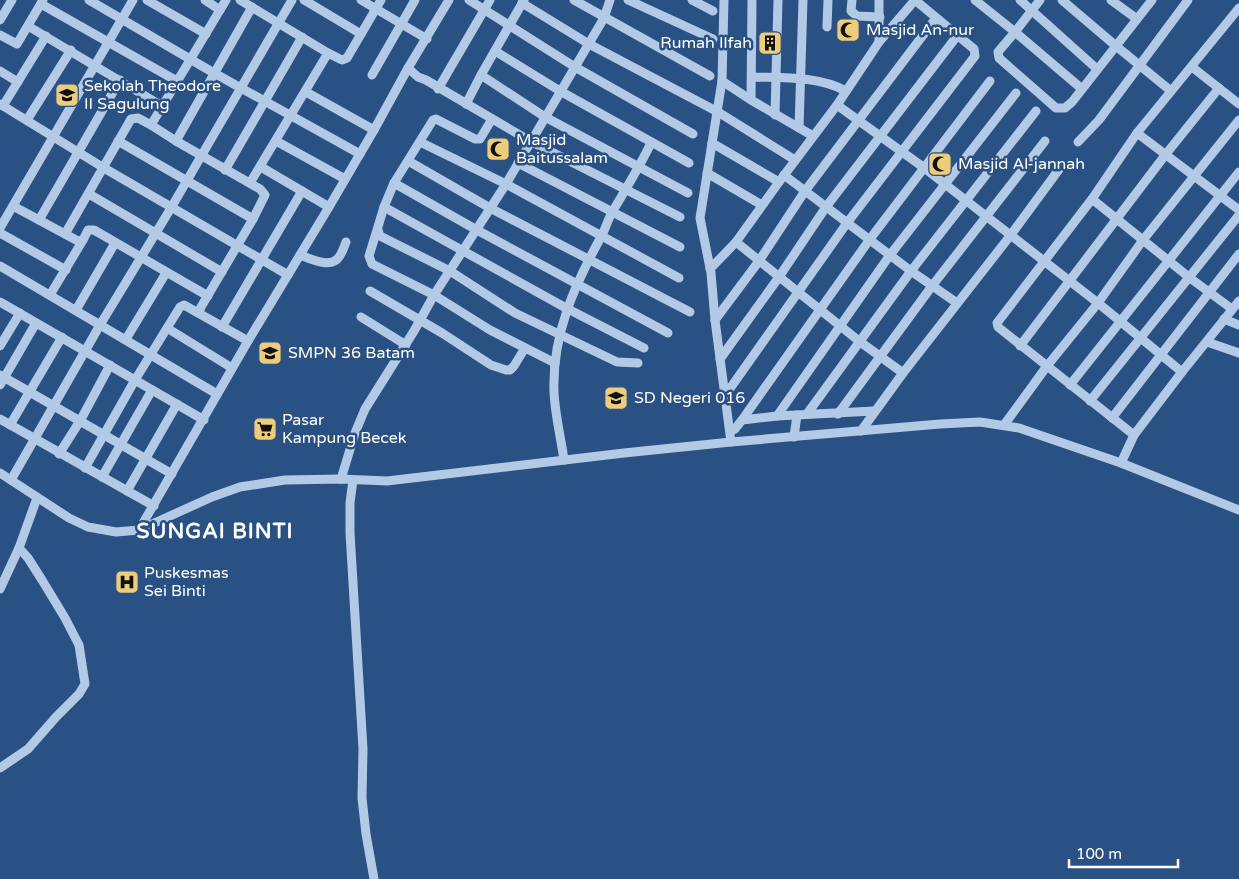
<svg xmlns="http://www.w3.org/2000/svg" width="1239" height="879" font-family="'Varela Round',sans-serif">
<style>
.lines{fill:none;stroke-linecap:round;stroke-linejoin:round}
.minor{stroke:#b3cae6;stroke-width:9}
.labels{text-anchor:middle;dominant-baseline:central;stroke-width:5;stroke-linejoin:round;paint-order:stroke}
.poi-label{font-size:16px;fill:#fff;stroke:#2a5183;text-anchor:start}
.district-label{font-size:21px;font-weight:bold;letter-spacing:1px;fill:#fff;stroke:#2a5183}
</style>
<rect width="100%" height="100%" fill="#2a5183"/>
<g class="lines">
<g class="minor">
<polyline points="89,0 214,73 360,154"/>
<polyline points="147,0 206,34"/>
<polyline points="205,0 220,10"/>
<polyline points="240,0 328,53 250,183"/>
<polyline points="304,0 361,34"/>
<polyline points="361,0 427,39"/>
<polyline points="469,0 575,67 693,134"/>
<polyline points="574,0 710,76"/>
<polyline points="628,0 713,39"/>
<polyline points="692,0 713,11"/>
<polyline points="724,0 722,81 700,218 711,273 715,320 731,442"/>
<polyline points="752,0 751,100 813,136"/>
<polyline points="852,0 851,11 857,16 880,17"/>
<polyline points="975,0 1015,32 998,52 999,58 1056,108 1065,108 1072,102 1116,46 1062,0"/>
<polyline points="1020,0 1097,69"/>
<polyline points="1040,0 1015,32 1082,89"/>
<polyline points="1111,0 1137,19"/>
<polyline points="1152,0 1116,46 1171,91"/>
<polyline points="522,3 589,44 718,112 795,160"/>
<polyline points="41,4 177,81"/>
<polyline points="0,20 12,0"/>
<polyline points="28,26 162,106"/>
<polyline points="827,27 828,0"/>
<polyline points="0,35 17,44 43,0"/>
<polyline points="879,42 879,0"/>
<polyline points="495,51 560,91 689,163"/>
<polyline points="328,53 342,60 347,58 381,0"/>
<polyline points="1192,67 1239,104"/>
<polyline points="408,68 418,77 426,80 530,141 680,217"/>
<polyline points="0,71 18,82"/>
<polyline points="372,75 415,0"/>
<polyline points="481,75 545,117 688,193"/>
<path d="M 752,77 C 784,78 818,76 846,91"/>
<polyline points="722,81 751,100"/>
<polyline points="438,89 490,0"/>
<polyline points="306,92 374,130"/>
<polyline points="0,104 104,168 288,275"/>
<polyline points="466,104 481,75 524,0"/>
<polyline points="837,105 923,167 1098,303 1182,372"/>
<polyline points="3,106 46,36"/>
<polyline points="775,115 778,0"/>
<polyline points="492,119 480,139 475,139 436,119 433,120 394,183 384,207 369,256 372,264 434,295 490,330 555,363"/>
<polyline points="27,120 71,50"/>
<polyline points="151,125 226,0"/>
<polyline points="799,128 803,0"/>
<polyline points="1137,133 1239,210"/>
<polyline points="118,141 253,219"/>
<polyline points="176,141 252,7"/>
<polyline points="276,141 345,179"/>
<polyline points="420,142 506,184 679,278"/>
<polyline points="1078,142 1099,120 1188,0"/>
<polyline points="712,143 779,182"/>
<polyline points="407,163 410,162 490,208 690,312"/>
<polyline points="518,163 680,247"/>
<polyline points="261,167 329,207"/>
<polyline points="225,170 302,37"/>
<polyline points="707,173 762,205"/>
<polyline points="784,175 911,271 957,303"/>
<polyline points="394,183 475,229 668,333"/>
<polyline points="89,194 222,272"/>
<polyline points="1092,199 1190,278 1232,309"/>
<polyline points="13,206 78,241 83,240 88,230 94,230 208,296"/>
<polyline points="384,207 566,308 644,348"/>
<polyline points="39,220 120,80"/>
<polyline points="0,228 133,0"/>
<polyline points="378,230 380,236 450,271 515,313 617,362 638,363"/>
<polyline points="0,233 66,270"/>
<polyline points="65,234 131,119 138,118 151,125 176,141 260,189 265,195 253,219 201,307 199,313"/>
<polyline points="736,242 859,341 903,373"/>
<path d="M 300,255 C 311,259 331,269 339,257 C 342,253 344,247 346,242"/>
<polyline points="0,266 217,394"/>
<polyline points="710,269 736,242 779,182 837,105 879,42 915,0"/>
<polyline points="370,291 442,333 491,365 506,370 510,370 514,366 525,348"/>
<polyline points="50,295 83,240"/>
<polyline points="0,302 204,420"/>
<polyline points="76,310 115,243"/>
<polyline points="361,317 406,345"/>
<polyline points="1224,319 1239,325"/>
<polyline points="715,320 759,261 805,191 936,18"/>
<polyline points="222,327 302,191"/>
<polyline points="167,328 232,368"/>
<polyline points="126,339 166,273"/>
<polyline points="1207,342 1239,353"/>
<polyline points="0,346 20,313"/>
<polyline points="1020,346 1166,154 1219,88"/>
<polyline points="720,359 779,277 826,207 957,36"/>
<polyline points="0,375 172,474"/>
<polyline points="0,385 36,323"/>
<polyline points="1070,385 1239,172"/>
<polyline points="724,397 847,223 975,56 974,49 915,0"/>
<polyline points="1090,401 1239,215"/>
<polyline points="807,414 911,271 1036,111"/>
<polyline points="838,414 932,286 1045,141"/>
<polyline points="777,416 890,255 1016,93"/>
<polyline points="1112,418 1239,254"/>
<polyline points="0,419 154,506"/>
<polyline points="742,420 777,416 874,411"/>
<polyline points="10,425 62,337"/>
<polyline points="1004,425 1047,366 1098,303 1143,240 1239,120"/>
<polyline points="730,431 735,429 742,420 870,239 990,81"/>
<polyline points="861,431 903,373 1010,236 1060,168"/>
<polyline points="1134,435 998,327 997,323 1092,199 1137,133 1239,8"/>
<polyline points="794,437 797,415"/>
<polyline points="59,454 80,421 110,365"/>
<path d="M 564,460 C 561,438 555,415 554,392 C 552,335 574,286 601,237 C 606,228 608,218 614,209 C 627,187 640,166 651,143"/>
<polyline points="1121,463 1134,435 1182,372 1239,301"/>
<polyline points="85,468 135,380 180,307 184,305 248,341"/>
<polyline points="0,473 69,518 88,527 116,532 139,530 212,497 240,487 285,480 341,479 387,481 624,453 731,442 940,424 980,422 1019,428 1121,463 1239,510"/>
<polyline points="102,477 152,390"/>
<polyline points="341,479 355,433 365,409 414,331 434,295 506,184 604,18 610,0"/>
<polyline points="11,480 100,325 171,208 292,0"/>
<polyline points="353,480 350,503 350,533 363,749 362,798 366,834 374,879"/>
<polyline points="127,491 177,404"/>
<polyline points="139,530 248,341 329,207 374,130 408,68 449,0"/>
<polyline points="0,589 19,548 37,498"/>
<polyline points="0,768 28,749 56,717 79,694 85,684 79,645 65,618 42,580 28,558 19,548"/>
</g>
</g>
<defs>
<g id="mosque-square" transform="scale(1.25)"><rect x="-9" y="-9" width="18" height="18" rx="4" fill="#edcc7b" stroke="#2a5183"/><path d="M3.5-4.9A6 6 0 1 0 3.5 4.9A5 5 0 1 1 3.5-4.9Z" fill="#111"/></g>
<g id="building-square" transform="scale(1.25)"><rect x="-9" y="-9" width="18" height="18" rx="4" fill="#edcc7b" stroke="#2a5183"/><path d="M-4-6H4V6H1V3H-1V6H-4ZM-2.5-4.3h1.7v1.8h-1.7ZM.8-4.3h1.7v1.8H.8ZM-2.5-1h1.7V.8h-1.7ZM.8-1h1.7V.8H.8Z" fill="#111"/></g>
<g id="school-square" transform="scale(1.25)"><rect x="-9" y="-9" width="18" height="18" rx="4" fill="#edcc7b" stroke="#2a5183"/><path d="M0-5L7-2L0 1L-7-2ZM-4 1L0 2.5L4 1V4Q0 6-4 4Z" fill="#111"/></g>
<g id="supermarket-square" transform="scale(1.25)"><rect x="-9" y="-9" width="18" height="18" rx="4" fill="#edcc7b" stroke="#2a5183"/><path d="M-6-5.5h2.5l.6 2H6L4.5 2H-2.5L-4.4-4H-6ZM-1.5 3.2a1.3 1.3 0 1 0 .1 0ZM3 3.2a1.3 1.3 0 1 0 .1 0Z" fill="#111"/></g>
<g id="hospital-square" transform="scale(1.25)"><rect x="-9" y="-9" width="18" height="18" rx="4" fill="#edcc7b" stroke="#2a5183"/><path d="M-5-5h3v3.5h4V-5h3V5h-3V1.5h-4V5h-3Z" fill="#111"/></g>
</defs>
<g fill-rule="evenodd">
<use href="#mosque-square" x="848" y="30"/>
<use href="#building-square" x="770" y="43"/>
<use href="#school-square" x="67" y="95"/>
<use href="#mosque-square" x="498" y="149"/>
<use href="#mosque-square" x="940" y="164"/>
<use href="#school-square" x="270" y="353"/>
<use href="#school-square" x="616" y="398"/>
<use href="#supermarket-square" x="265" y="429"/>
<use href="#hospital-square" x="127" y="582"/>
</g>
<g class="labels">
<g class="poi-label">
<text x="866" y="30">Masjid An-nur</text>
<text x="752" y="43" text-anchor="end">Rumah Ilfah</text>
<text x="84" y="86">Sekolah Theodore<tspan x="84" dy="18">II Sagulung</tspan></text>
<text x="516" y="140">Masjid<tspan x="516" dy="18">Baitussalam</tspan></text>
<text x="958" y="164">Masjid Al-jannah</text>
<text x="288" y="353">SMPN 36 Batam</text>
<text x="634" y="398">SD Negeri 016</text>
<text x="282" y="420">Pasar<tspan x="282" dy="18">Kampung Becek</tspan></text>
<text x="144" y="573">Puskesmas<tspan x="144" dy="18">Sei Binti</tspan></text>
</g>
<g class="district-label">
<text x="215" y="531">SUNGAI BINTI</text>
</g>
</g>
<path d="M1069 859v8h109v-8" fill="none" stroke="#ffffff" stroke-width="2.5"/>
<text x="1076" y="859" font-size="15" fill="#ffffff" stroke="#2a5183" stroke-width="4" paint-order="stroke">100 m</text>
</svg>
